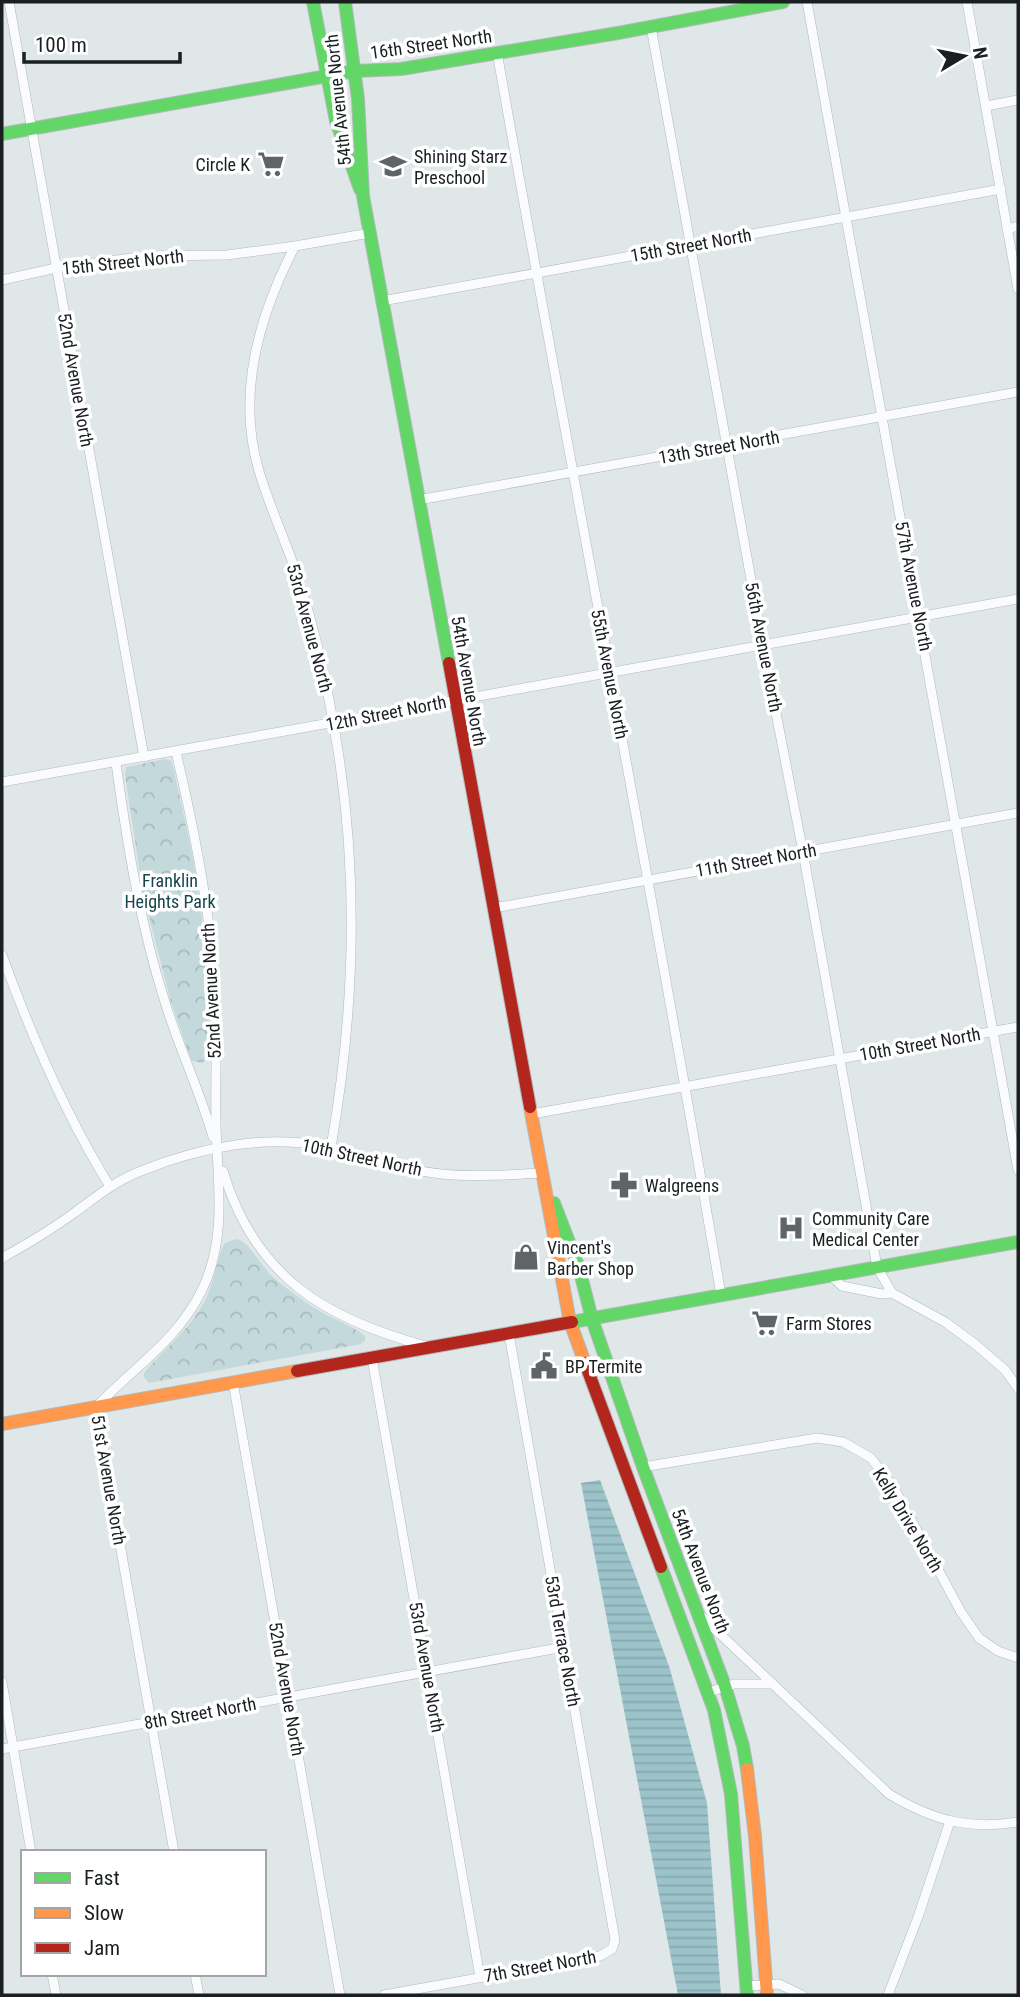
<svg xmlns="http://www.w3.org/2000/svg" width="1020" height="1997" font-family="'Roboto Condensed',sans-serif">
<style>
.forest{fill:url(#forest-crowns)}
.water{fill:url(#water-rules)}
.lines{fill:none;stroke-linecap:round;stroke-linejoin:round}
.street-casing{stroke:#b3b9ba;stroke-width:10}
.fast-casing{stroke:#b3b9ba;stroke-width:14}
.slow-casing{stroke:#b3b9ba;stroke-width:14}
.jam-casing{stroke:#b3b9ba;stroke-width:14}
.street{stroke:#fafbfc;stroke-width:9}
.fast{stroke:#63d668;stroke-width:12}
.slow{stroke:#ff974d;stroke-width:12}
.jam{stroke:#b3261e;stroke-width:12}
.labels{text-anchor:middle;dominant-baseline:central;stroke-width:7;stroke-linejoin:round;paint-order:stroke}
.street-label{font-size:18px;fill:#1a1f20;stroke:#fff}
.poi-label{font-size:18px;fill:#1a1f20;stroke:#fff;text-anchor:start}
.park-label{font-size:18px;fill:#15454d;stroke:#fff}
</style>
<defs>
<pattern id="forest-crowns" width="20" height="18" patternUnits="userSpaceOnUse" patternTransform="scale(1.75)"><rect width="20" height="18" fill="#c4d9dc"/><path d="M2 6a3 3 0 1 1 6 0M12 15a3 3 0 1 1 6 0" fill="none" stroke="#a8babc"/></pattern>
<pattern id="water-rules" width="6" height="5" patternUnits="userSpaceOnUse" patternTransform="scale(1.75)"><rect width="6" height="5" fill="#9cc3ca"/><path d="M0 2.5h6" fill="none" stroke="#86a7ad"/></pattern>
</defs>
<rect width="100%" height="100%" fill="#dfe7e8"/>
<g class="forest">
<path d="M 165,759 L 171,761 L 173,766 C 181,805 191,843 197,882 C 202,915 219,1039 203,1063 L 192,1061 L 188,1051 L 171,1002 L 143,894 L 125,775 L 126,767 Z"/>
<path d="M 237,1239 C 250,1242 262,1268 274,1278 C 288,1289 302,1301 318,1310 C 328,1317 359,1329 365,1336 L 365,1340 L 361,1344 L 149,1383 L 144,1377 L 144,1373 C 165,1348 193,1327 207,1296 C 215,1279 216,1259 225,1243 Z"/>
</g>
<polygon class="water" points="600,1480 669,1666 707,1803 721,1995 678,1995 581,1483"/>
<g class="lines">
<g class="street-casing">
<g id="street">
<polyline points="9,2 144,757"/>
<polyline points="807,2 1018,1170"/>
<polyline points="967,2 1018,289"/>
<polyline points="651,27 763,646 803,852 877,1267 892,1293 945,1322 975,1344 1005,1370 1018,1388"/>
<path d="M 497,52 C 570,467 651,880 721,1295"/>
<polyline points="986,106 1018,100"/>
<polyline points="1007,229 1018,226"/>
<path d="M 295,246 C 259,315 236,394 259,471 C 270,508 287,544 299,581 C 317,636 329,694 338,751 C 359,883 354,1016 331,1147"/>
<polyline points="2,280 56,268 147,256 227,255 295,246 370,233"/>
<polyline points="382,301 1001,189"/>
<polyline points="418,500 1018,392"/>
<path d="M 116,763 C 127,843 140,924 165,1002 C 179,1048 200,1091 213,1137"/>
<polyline points="2,782 1018,599"/>
<polyline points="494,908 1018,813"/>
<path d="M 2,955 C 31,1035 64,1112 109,1185"/>
<polyline points="532,1114 1018,1027"/>
<path d="M 223,1171 C 255,1277 325,1319 426,1346"/>
<path d="M 2,1258 C 27,1244 51,1230 74,1213 C 96,1197 115,1181 141,1171 C 200,1147 270,1133 333,1148 C 369,1157 404,1170 441,1174 C 475,1177 509,1175 542,1173"/>
<polyline points="831,1276 842,1286 882,1294 892,1293"/>
<polyline points="372,1358 480,1977"/>
<polyline points="233,1382 340,1995"/>
<polyline points="643,1467 817,1438 843,1442 871,1458 895,1490 961,1612 979,1638 998,1651 1018,1658"/>
<path d="M 701,1616 L 889,1794 C 932,1820 968,1830 1018,1822"/>
<polyline points="2,1682 31,1852"/>
<polyline points="709,1692 734,1684 771,1684"/>
<polyline points="2,1749 564,1647"/>
<path d="M 174,1852 L 96,1407 C 133,1368 178,1340 202,1290 C 228,1236 217,1181 216,1124 C 215,1087 217,1050 216,1013 C 213,924 196,837 176,752"/>
<polyline points="52,1974 56,1995"/>
<polyline points="195,1974 199,1995"/>
<polyline points="747,1986 779,1984 802,1995"/>
<polyline points="384,1995 600,1956 612,1949 615,1940 509,1334"/>
<polyline points="888,1995 918,1917 950,1821"/>
</g>
</g>
<g class="fast-casing">
<g id="fast">
<polyline points="313,2 336,121 360,189"/>
<polyline points="345,2 358,99 363,196 449,663"/>
<polyline points="2,134 355,71 401,69 618,33 783,2"/>
<polyline points="554,1203 579,1268 592,1319 643,1467 725,1686 743,1746 747,1769"/>
<polyline points="572,1322 1018,1242"/>
<polyline points="661,1567 714,1710 731,1794 747,1995"/>
</g>
</g>
<g class="slow-casing">
<g id="slow">
<polyline points="530,1107 570,1322 585,1363"/>
<polyline points="2,1424 297,1371"/>
<polyline points="747,1769 755,1836 767,1995"/>
</g>
</g>
<g class="jam-casing">
<g id="jam">
<polyline points="449,663 530,1107"/>
<polyline points="585,1363 661,1567"/>
<polyline points="297,1371 572,1322"/>
</g>
</g>
<use href="#street" class="street"/>
<use href="#fast" class="fast"/>
<use href="#slow" class="slow"/>
<use href="#jam" class="jam"/>
</g>
<defs>
<g id="supermarket-bare" transform="scale(2.1)"><path d="M-6-5.5h2.5l.6 2H6L4.5 2H-2.5L-4.4-4H-6ZM-1.5 3.2a1.3 1.3 0 1 0 .1 0ZM3 3.2a1.3 1.3 0 1 0 .1 0Z" fill="#5f6566" stroke="#fff" stroke-width="2.5" paint-order="stroke"/></g>
<g id="school-bare" transform="scale(2.1)"><path d="M0-5L7-2L0 1L-7-2ZM-4 1L0 2.5L4 1V4Q0 6-4 4Z" fill="#5f6566" stroke="#fff" stroke-width="2.5" paint-order="stroke"/></g>
<g id="pharmacy-bare" transform="scale(2.1)"><path d="M-2-6h4v4h4v4h-4v4h-4v-4h-4v-4h4Z" fill="#5f6566" stroke="#fff" stroke-width="2.5" paint-order="stroke"/></g>
<g id="hospital-bare" transform="scale(2.1)"><path d="M-5-5h3v3.5h4V-5h3V5h-3V1.5h-4V5h-3Z" fill="#5f6566" stroke="#fff" stroke-width="2.5" paint-order="stroke"/></g>
<g id="shop-bare" transform="scale(2.1)"><path d="M-5-2.5h2.3a2.7 3.5 0 0 1 5.4 0H5L5.5 6h-11ZM-1.5-2.5h3a1.5 2.3 0 0 0-3 0Z" fill="#5f6566" stroke="#fff" stroke-width="2.5" paint-order="stroke"/></g>
<g id="civic-bare" transform="scale(2.1)"><path d="M-.6-6.5H3V-4.5H.6V-3L4-1V1h2V6H-6V1h2V-1L-.6-3ZM-1.2 2.5V6h2.4V2.5Z" fill="#5f6566" stroke="#fff" stroke-width="2.5" paint-order="stroke"/></g>
</defs>
<g fill-rule="evenodd">
<use href="#supermarket-bare" x="271" y="164"/>
<use href="#school-bare" x="393" y="166"/>
<use href="#pharmacy-bare" x="624" y="1185"/>
<use href="#hospital-bare" x="791" y="1228"/>
<use href="#shop-bare" x="526" y="1257"/>
<use href="#supermarket-bare" x="765" y="1323"/>
<use href="#civic-bare" x="544" y="1366"/>
</g>
<g class="labels">
<g class="street-label">
<text transform="translate(431 44) rotate(-8)">16th Street North</text>
<text transform="translate(338 100) rotate(-96)">54th Avenue North</text>
<text transform="translate(691 245) rotate(-10)">15th Street North</text>
<text transform="translate(123 262) rotate(-6)">15th Street North</text>
<text transform="translate(76 380) rotate(80)">52nd Avenue North</text>
<text transform="translate(719 447) rotate(-10)">13th Street North</text>
<text transform="translate(914 586) rotate(79)">57th Avenue North</text>
<text transform="translate(310 628) rotate(75)">53rd Avenue North</text>
<text transform="translate(764 647) rotate(79)">56th Avenue North</text>
<text transform="translate(610 674) rotate(79)">55th Avenue North</text>
<text transform="translate(469 681) rotate(80)">54th Avenue North</text>
<text transform="translate(386 713) rotate(-11)">12th Street North</text>
<text transform="translate(756 860) rotate(-10)">11th Street North</text>
<text transform="translate(211 991) rotate(-93)">52nd Avenue North</text>
<text transform="translate(920 1044) rotate(-10)">10th Street North</text>
<text transform="translate(362 1157) rotate(12)">10th Street North</text>
<text transform="translate(109 1480) rotate(80)">51st Avenue North</text>
<text transform="translate(908 1520) rotate(59)">Kelly Drive North</text>
<text transform="translate(701 1571) rotate(69)">54th Avenue North</text>
<text transform="translate(563 1641) rotate(80)">53rd Terrace North</text>
<text transform="translate(427 1667) rotate(80)">53rd Avenue North</text>
<text transform="translate(287 1689) rotate(80)">52nd Avenue North</text>
<text transform="translate(200 1713) rotate(-10)">8th Street North</text>
<text transform="translate(540 1966) rotate(-10)">7th Street North</text>
</g>
<g class="poi-label">
<text x="414" y="156">Shining Starz<tspan x="414" dy="21">Preschool</tspan></text>
<text x="250" y="164" text-anchor="end">Circle K</text>
<text x="645" y="1185">Walgreens</text>
<text x="812" y="1218">Community Care<tspan x="812" dy="21">Medical Center</tspan></text>
<text x="547" y="1247">Vincent's<tspan x="547" dy="21">Barber Shop</tspan></text>
<text x="786" y="1323">Farm Stores</text>
<text x="565" y="1366">BP Termite</text>
</g>
<g class="park-label">
<text x="170" y="880">Franklin<tspan x="170" dy="21">Heights Park</tspan></text>
</g>
</g>
<rect width="1020" height="1997" fill="none" stroke="#1a1f20" stroke-width="7"/>
<rect x="21" y="1850" width="245" height="126" fill="#ffffff" stroke="#a3a5a6" stroke-width="2"/>
<rect x="35" y="1873" width="35" height="10" fill="#63d668" stroke="#a3a5a6" stroke-width="2"/>
<text x="84" y="1885" font-size="21" fill="#1a1f20">Fast</text>
<rect x="35" y="1908" width="35" height="10" fill="#ff974d" stroke="#a3a5a6" stroke-width="2"/>
<text x="84" y="1920" font-size="21" fill="#1a1f20">Slow</text>
<rect x="35" y="1943" width="35" height="10" fill="#b3261e" stroke="#a3a5a6" stroke-width="2"/>
<text x="84" y="1955" font-size="21" fill="#1a1f20">Jam</text>
<g transform="translate(964 56) rotate(80)" stroke="#ffffff" stroke-width="5" paint-order="stroke">
<path d="M0-5L12 26L0 18L-12 26Z" fill="#1a1f20"/>
<text y="-10" font-size="19" font-weight="bold" text-anchor="middle" fill="#1a1f20">N</text>
</g>
<path d="M24 52v10h156v-10" fill="none" stroke="#1a1f20" stroke-width="3.5"/>
<text x="35" y="52" font-size="21" fill="#1a1f20" stroke="#ffffff" stroke-width="5" paint-order="stroke">100 m</text>
</svg>
